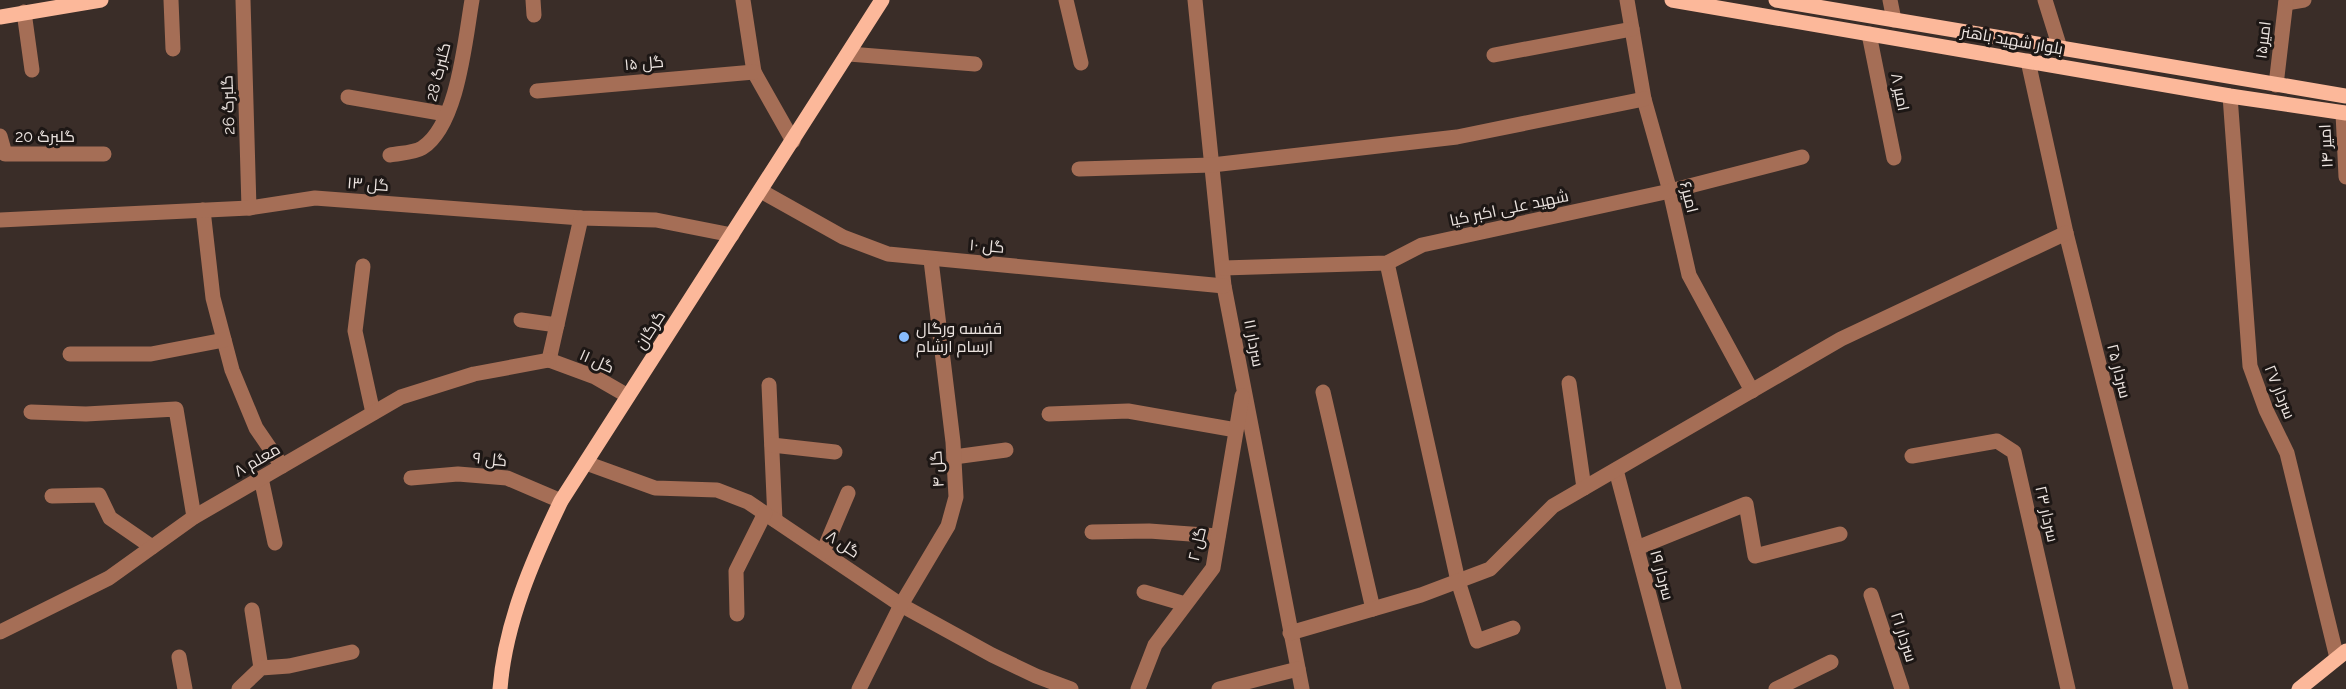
<svg xmlns="http://www.w3.org/2000/svg" width="2346" height="689" font-family="Raleway,Cairo,sans-serif">
<style>
.lines{fill:none;stroke-linecap:round;stroke-linejoin:round}
.minor{stroke:#a56e56;stroke-width:15}
.major{stroke:#fcb89a;stroke-width:15}
.poi-dot{fill:#87bbfc;stroke:#1d1715;stroke-width:2}
.labels{text-anchor:middle;dominant-baseline:central;stroke-width:6;stroke-linejoin:round;paint-order:stroke}
.street-label{font-size:16px;fill:#ece4e0;stroke:#1d1715}
.poi-label{font-size:16px;fill:#ece4e0;stroke:#1d1715;text-anchor:start}
</style>
<rect width="100%" height="100%" fill="#3a2d28"/>
<g class="lines">
<g class="minor">
<polyline points="171,0 173,49"/>
<polyline points="243,0 249,208"/>
<polyline points="533,0 534,15"/>
<polyline points="743,0 754,72 793,141"/>
<polyline points="1066,0 1081,63"/>
<polyline points="1195,0 1224,286 1302,689"/>
<polyline points="1627,0 1644,99 1670,191 1689,275 1752,391"/>
<polyline points="1890,0 1894,20"/>
<polyline points="2045,0 2060,48"/>
<polyline points="2286,3 2304,0"/>
<polyline points="24,12 32,70"/>
<polyline points="1869,34 1894,158"/>
<polyline points="849,54 975,64"/>
<polyline points="1494,55 1632,29"/>
<polyline points="2028,61 2066,233 2181,689"/>
<polyline points="2276,85 2286,0"/>
<polyline points="537,91 754,72"/>
<polyline points="2230,96 2250,366 2266,410 2287,453 2337,658"/>
<polyline points="348,97 446,114"/>
<polyline points="2343,113 2346,177"/>
<polyline points="0,136 5,154 104,154"/>
<path d="M 390,155 C 399,153 414,153 422,148 C 458,125 465,40 472,0"/>
<polyline points="1079,169 1212,165 1457,137 1644,99"/>
<polyline points="761,191 843,237 888,254 1224,286"/>
<polyline points="203,210 213,298 232,370 256,428 282,466"/>
<polyline points="0,220 249,208 315,198 581,218 656,220 732,235"/>
<polyline points="1387,263 1458,581 1477,641 1513,628"/>
<polyline points="363,266 355,331 373,413"/>
<polyline points="1223,268 1387,263 1422,245 1670,191 1802,157"/>
<polyline points="521,320 557,325"/>
<polyline points="70,354 151,354 224,340"/>
<polyline points="549,360 581,218"/>
<polyline points="549,360 595,377 628,396"/>
<polyline points="1569,383 1584,488"/>
<polyline points="769,385 775,520"/>
<polyline points="1323,392 1373,609"/>
<polyline points="31,412 86,414 176,409 194,517"/>
<polyline points="1049,414 1128,411 1236,430"/>
<polyline points="772,445 835,452"/>
<polyline points="1912,456 1997,441 2014,452 2068,689"/>
<polyline points="954,457 1006,450"/>
<polyline points="586,463 655,488 717,490 748,502 901,605 992,655 1036,676 1071,689"/>
<polyline points="1616,470 1674,689"/>
<polyline points="261,478 275,543"/>
<polyline points="411,478 458,474 507,478 561,501"/>
<polyline points="52,496 99,495 110,518 152,547"/>
<polyline points="1092,532 1149,531 1218,536"/>
<polyline points="1637,548 1746,504 1755,556 1840,534"/>
<polyline points="823,552 848,493"/>
<polyline points="1144,592 1185,604"/>
<polyline points="1871,595 1902,689"/>
<polyline points="252,610 261,668"/>
<polyline points="737,614 736,571 765,513"/>
<polyline points="0,632 109,578 194,517 401,397 474,374 549,360"/>
<polyline points="1290,633 1421,595 1490,569 1553,506 1841,339 2066,233"/>
<polyline points="179,657 185,689"/>
<polyline points="239,689 261,668 289,666 352,652"/>
<polyline points="859,689 901,605 948,526 956,497 953,442 931,260"/>
<polyline points="1138,689 1155,645 1213,568 1242,396"/>
<polyline points="1219,689 1298,669"/>
<polyline points="1776,689 1831,662"/>
</g>
<g class="major">
<polyline points="1672,0 2230,96 2346,113"/>
<polyline points="1776,0 2346,96"/>
<polyline points="0,17 101,0"/>
<path d="M 500,689 C 505,623 533,559 561,501 L 882,0"/>
<polyline points="2299,689 2346,651"/>
</g>
</g>
<circle class="poi-dot" cx="904" cy="337" r="6"/>
<g class="labels">
<g class="street-label">
<text transform="translate(2012 40) rotate(10)">بلوار شهید باهنر</text>
<text transform="translate(2263 40) rotate(-83)">امیر۱۵</text>
<text transform="translate(644 63) rotate(-5)">گل ۱۵</text>
<text transform="translate(438 72) rotate(-76)">گلبرگ 28</text>
<text transform="translate(1900 92) rotate(79)">امیر ۸</text>
<text transform="translate(228 105) rotate(-92)">گلبرگ 26</text>
<text x="45" y="136">گلبرگ 20</text>
<text transform="translate(2326 146) rotate(-93)">امیر ۱۴</text>
<text transform="translate(368 184) rotate(4)">گل ۱۳</text>
<text transform="translate(1689 197) rotate(76)">امیر۶</text>
<text transform="translate(1509 208) rotate(-12)">شهید علی اکبر کیا</text>
<text transform="translate(987 246) rotate(5)">گل ۱۰</text>
<text transform="translate(650 330) rotate(-57)">گرگان</text>
<text transform="translate(1254 343) rotate(79)">سردار ۱۱</text>
<text transform="translate(597 361) rotate(24)">گل ۱۱</text>
<text transform="translate(2119 371) rotate(76)">سردار ۲۵</text>
<text transform="translate(2280 392) rotate(68)">سردار ۲۷</text>
<text transform="translate(490 459) rotate(6)">گل ۹</text>
<text transform="translate(257 460) rotate(-30)">معلم ۸</text>
<text transform="translate(937 469) rotate(-94)">گل ۴</text>
<text transform="translate(2047 514) rotate(77)">سردار ۲۳</text>
<text transform="translate(843 544) rotate(34)">گل ۸</text>
<text transform="translate(1197 544) rotate(-77)">گل ۲</text>
<text transform="translate(1662 575) rotate(75)">سردار ۱۹</text>
<text transform="translate(1904 637) rotate(72)">سردار ۲۱</text>
</g>
<g class="poi-label">
<text x="916" y="328">قفسه ورگال<tspan x="916" dy="18">ارسام ارشام</tspan></text>
</g>
</g>
</svg>
